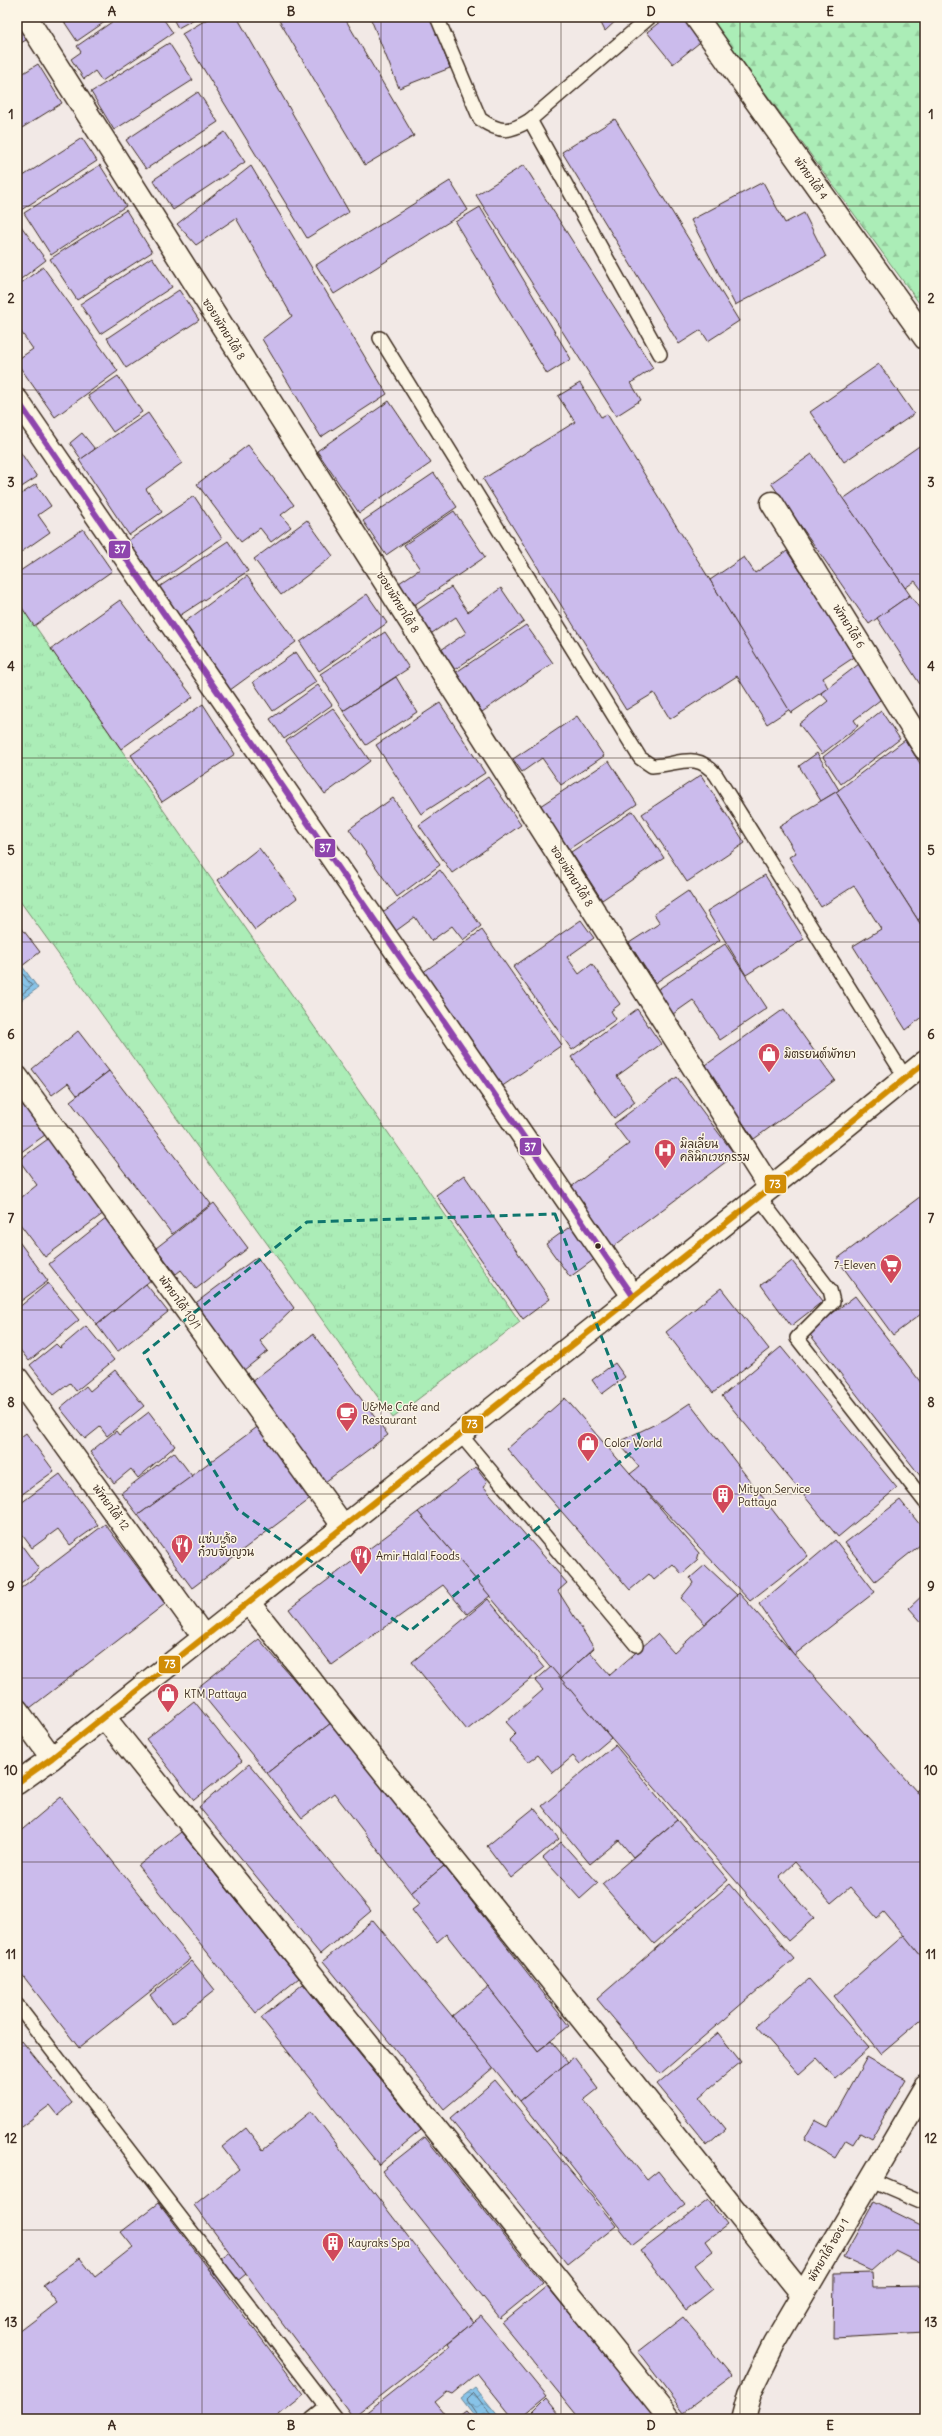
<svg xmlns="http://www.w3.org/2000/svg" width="942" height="2436" font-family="Delius,'Playpen Sans Thai',sans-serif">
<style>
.grass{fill:url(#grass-tufts);stroke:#738c6a}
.forest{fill:url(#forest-firs);stroke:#738c6a}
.water{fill:url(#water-waves);stroke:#698697}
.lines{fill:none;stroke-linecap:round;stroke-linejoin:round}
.shore{stroke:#5a676f;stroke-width:1}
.building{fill:#cbbbec;stroke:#3b2a1e}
.lane-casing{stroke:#3b2a1e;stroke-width:16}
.street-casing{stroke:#3b2a1e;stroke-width:25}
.secondary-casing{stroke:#3b2a1e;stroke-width:25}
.lane{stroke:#fcf5e5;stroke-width:13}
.street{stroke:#fcf5e5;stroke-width:22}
.secondary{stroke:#fcf5e5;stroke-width:22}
.bus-1-casing{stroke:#fcf5e5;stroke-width:9}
.bus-2-casing{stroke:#fcf5e5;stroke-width:9}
.bus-1{stroke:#8e44ad;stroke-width:6}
.bus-2{stroke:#d18d06;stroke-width:6}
.marked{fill:none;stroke:#0f766e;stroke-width:3;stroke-dasharray:8 5;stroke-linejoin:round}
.grid{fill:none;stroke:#3b2a1e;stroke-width:1;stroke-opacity:0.55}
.bus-dot{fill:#3b2a1e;stroke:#fcf5e5;stroke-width:1.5}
.labels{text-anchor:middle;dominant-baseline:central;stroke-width:3;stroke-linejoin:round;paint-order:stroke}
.street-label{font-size:11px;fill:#3b2a1e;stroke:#fcf5e5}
.poi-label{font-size:11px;fill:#3b2a1e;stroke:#fcf5e5;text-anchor:start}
.line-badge{stroke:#fcf5e5;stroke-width:1.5}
.badge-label{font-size:11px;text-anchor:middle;font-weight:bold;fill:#fff}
.neatline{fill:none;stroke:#3b2a1e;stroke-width:1.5}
.grid-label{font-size:13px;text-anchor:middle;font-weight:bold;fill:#3b2a1e}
</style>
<defs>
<pattern id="grass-tufts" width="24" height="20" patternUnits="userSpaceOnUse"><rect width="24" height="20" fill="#abedb7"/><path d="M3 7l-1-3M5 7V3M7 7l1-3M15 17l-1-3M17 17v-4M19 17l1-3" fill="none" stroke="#94cb9d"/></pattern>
<pattern id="forest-firs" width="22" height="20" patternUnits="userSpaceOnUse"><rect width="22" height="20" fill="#abedb7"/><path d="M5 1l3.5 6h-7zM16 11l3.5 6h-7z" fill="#94cb9d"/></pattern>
<pattern id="water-waves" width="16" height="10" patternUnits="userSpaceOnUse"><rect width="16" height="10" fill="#88c3e8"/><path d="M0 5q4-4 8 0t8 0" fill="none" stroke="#709fbb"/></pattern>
</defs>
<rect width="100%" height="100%" fill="#f2e9e6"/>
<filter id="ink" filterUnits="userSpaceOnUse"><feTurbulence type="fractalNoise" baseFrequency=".025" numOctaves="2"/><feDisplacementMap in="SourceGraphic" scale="8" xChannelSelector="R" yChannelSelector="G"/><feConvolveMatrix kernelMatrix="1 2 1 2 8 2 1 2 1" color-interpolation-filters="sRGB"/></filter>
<g filter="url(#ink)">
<polygon class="grass" points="17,600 520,1322 393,1418 17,897"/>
<polygon class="forest" points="710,17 925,17 925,311"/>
<g class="water">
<polygon points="22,966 38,988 17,1003 17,970"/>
<polygon points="475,2387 499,2417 496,2419 477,2419 461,2398"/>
</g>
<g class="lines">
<g class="shore">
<polyline points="17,973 22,973 32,986 17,998"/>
<polyline points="480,2419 467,2400 474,2393 494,2419"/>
</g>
</g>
<g class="building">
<polygon points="61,17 112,17 77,41"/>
<polygon points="119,17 162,17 173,33 102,81 95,71 84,79 71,59 81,52 77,46"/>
<polygon points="172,17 196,17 196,18 178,28"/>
<polygon points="211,17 237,17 349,212 307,238 182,34"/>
<polygon points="277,17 344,17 414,136 365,165"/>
<polygon points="370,17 430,17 450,68 399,88"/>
<polygon points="598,17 620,17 605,31"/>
<polygon points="666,17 686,17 704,39 673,64 647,32"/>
<polygon points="17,21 28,39 17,45"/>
<polygon points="169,43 193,80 114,130 91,92"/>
<polygon points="38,64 62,103 17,131 17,77"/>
<polygon points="198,92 218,122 146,169 126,140"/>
<polygon points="615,119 739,321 708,341 701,330 679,344 562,152"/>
<polygon points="225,132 245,162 173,210 153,180"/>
<polygon points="82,138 97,161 21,210 17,204 17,180"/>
<polygon points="100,165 126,206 51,255 24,213"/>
<polygon points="524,165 653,368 631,383 641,400 616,416 476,195"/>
<polygon points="251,166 387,394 321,437 262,339 292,316 236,218 196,245 177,224"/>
<polygon points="450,181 468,210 334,294 316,265"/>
<polygon points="763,182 785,223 804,213 826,257 735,305 691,220"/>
<polygon points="480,207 571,359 547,374 455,222"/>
<polygon points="126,210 152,252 77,300 50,259"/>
<polygon points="18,222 46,260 17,282 17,223"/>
<polygon points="152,257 172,287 100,334 80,304"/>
<polygon points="43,267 118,371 55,417 17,363 17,360 33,349 17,326 17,286"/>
<polygon points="179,290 199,320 126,368 107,338"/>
<polygon points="879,364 914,414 844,462 810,412"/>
<polygon points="118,376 142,412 113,432 88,396"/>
<polygon points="580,383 601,417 607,414 790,709 767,724 737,676 670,719 654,693 626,710 483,479 575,422 558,396"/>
<polygon points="389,401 431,463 359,513 317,451"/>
<polygon points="148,413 182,463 146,489 162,512 129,535 79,460"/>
<polygon points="82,433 95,449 81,459 70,443"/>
<polygon points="925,442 925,594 915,581 905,588 843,499"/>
<polygon points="248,445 294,505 281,515 291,527 271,542 260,528 241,542 197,484"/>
<polygon points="17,447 37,477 17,490"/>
<polygon points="812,454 910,595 869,624 771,483"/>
<polygon points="434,473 457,507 386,555 363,521"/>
<polygon points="36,484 51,506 38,515 50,532 17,555 17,497"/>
<polygon points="194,496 222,538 155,584 126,542"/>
<polygon points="454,511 485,557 414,605 399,583 420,569 404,545"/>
<polygon points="307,520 333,556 281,595 254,559"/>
<polygon points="83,529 112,571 34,626 17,600 17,573"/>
<polygon points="228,541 248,571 176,618 156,589"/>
<polygon points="787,551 856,656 823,678 828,688 791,713 710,580 744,557 755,573"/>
<polygon points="247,576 296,642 226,693 178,627"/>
<polygon points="451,587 468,612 501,588 524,622 454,670 441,650 466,633 456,617 429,635 414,612"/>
<polygon points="367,594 387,623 319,671 300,642"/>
<polygon points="910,595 925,616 925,692 877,618"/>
<polygon points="120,600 193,697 121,749 51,649"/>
<polygon points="526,625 553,663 482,712 455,673"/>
<polygon points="385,632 409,668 343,711 320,674"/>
<polygon points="296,652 316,682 273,711 253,682"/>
<polygon points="859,664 884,697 854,720 858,726 822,754 799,724 828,701 821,693"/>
<polygon points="396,677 417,712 366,745 343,711"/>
<polygon points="318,685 332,705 284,739 270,719"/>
<polygon points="440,703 485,773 421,814 376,745"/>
<polygon points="203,704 235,754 162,802 131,755"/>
<polygon points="333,708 370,761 325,794 286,741"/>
<polygon points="881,711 900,739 841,784 823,757"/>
<polygon points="577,716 604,756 561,785 542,758 522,772 513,759"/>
<polygon points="905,740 925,771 925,913 918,920 836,792"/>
<polygon points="817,753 839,790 821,801 799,766"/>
<polygon points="609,761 637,804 569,849 540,806"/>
<polygon points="701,775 745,843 687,882 642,814"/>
<polygon points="488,777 521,825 452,873 419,825"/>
<polygon points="836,792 925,931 925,1015 906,1030 853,946 881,929 854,886 821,907 789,857 796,853 779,826"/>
<polygon points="393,798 440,865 397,897 349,829"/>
<polygon points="633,811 664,858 602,900 571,852"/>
<polygon points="259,848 297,898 255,930 218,880"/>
<polygon points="440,870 481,926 463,940 452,926 431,941 415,917 393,933 380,914"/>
<polygon points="765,875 804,939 746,975 707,911"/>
<polygon points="688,891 720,940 655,983 629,943 660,923 654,914"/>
<polygon points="925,913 925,931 918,920"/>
<polygon points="581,920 594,938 567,957 579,974 592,964 620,1004 611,1011 616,1019 572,1050 513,967"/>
<polygon points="17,922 40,952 17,970"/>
<polygon points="482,930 562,1045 501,1087 422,973"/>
<polygon points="725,944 767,1008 720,1040 693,1000 673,1014 657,990"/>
<polygon points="637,1009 661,1044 617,1076 635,1102 614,1118 571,1057"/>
<polygon points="784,1009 835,1080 754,1139 703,1067"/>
<polygon points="78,1031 109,1071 77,1095 68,1083 52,1095 32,1069"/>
<polygon points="109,1071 211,1204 172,1234 70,1101"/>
<polygon points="677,1077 735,1155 610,1249 567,1190 629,1144 614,1124"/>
<polygon points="17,1097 45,1135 17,1155"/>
<polygon points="48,1139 104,1213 45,1257 17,1220 17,1201 37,1185 19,1160"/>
<polygon points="464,1175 550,1299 523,1319 436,1195"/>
<polygon points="921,1196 925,1202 925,1311 893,1335 837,1259"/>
<polygon points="214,1203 248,1248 196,1289 181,1270 176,1274 156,1248"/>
<polygon points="107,1218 152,1279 97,1325 49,1264"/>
<polygon points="572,1225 596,1258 570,1277 546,1244"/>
<polygon points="17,1239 48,1281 17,1304"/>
<polygon points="257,1257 294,1308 260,1341 268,1351 244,1370 193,1305"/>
<polygon points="792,1261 823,1301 791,1326 761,1285"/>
<polygon points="48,1283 79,1320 29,1361 17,1346 17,1309"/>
<polygon points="146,1284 168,1312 117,1352 97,1325"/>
<polygon points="721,1288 769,1349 713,1393 666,1332"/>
<polygon points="855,1296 925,1388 925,1482 808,1332"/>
<polygon points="86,1326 114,1360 76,1391 70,1383 54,1395 30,1365 56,1344 60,1348"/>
<polygon points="313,1334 388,1435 325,1482 251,1382"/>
<polygon points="781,1347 897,1488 838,1537 722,1396"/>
<polygon points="615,1363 625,1377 602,1394 592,1380"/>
<polygon points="115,1370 144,1406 107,1436 100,1427 85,1439 60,1408 86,1386 90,1391"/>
<polygon points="565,1398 699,1553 697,1561 682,1574 673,1564 654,1580 649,1574 630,1590 507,1449"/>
<polygon points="690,1403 808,1556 750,1601 630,1474 639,1467 618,1442 666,1419"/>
<polygon points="149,1412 175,1446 138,1478 131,1469 114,1483 90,1452 116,1431 119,1435"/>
<polygon points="260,1425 313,1497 192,1588 138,1515"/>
<polygon points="26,1433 54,1471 17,1498 17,1440"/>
<polygon points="174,1452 192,1476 138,1515 121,1493"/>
<polygon points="476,1467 487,1481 484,1487 567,1583 558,1591 594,1648 560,1679 418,1512"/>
<polygon points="60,1474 98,1525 70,1545 58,1529 32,1548 17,1528 17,1506"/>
<polygon points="900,1500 925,1531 925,1541 875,1581 845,1543"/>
<polygon points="418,1512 490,1596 467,1614 443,1585 332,1665 289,1609"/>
<polygon points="105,1524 165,1604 30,1708 17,1691 17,1591"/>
<polygon points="17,1539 39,1569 17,1586"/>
<polygon points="835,1540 875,1592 794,1655 759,1604"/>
<polygon points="705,1565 737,1595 705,1624 681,1598 693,1583 690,1578"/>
<polygon points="739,1593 925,1801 925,1961 884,1912 877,1918 850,1887 831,1903 795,1862 779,1877 814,1918 788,1941 560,1679 590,1652 610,1675 657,1634 674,1653"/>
<polygon points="925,1593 925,1626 909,1608"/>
<polygon points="488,1599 544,1668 467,1730 412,1662"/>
<polygon points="259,1639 331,1723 267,1773 197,1688"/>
<polygon points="551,1667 611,1738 580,1764 573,1756 553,1773 538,1755 528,1762 509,1740 516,1733 506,1722 543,1690 535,1681"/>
<polygon points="194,1701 242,1761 194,1800 146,1739"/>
<polygon points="331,1723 444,1866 411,1893 334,1793 302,1818 267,1773"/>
<polygon points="615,1745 677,1820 633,1857 619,1840 590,1864 542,1806"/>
<polygon points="249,1764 371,1911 320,1954 199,1807"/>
<polygon points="925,1782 925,1801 916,1791"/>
<polygon points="61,1797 191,1959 79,2048 17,1968 17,1834"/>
<polygon points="534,1808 559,1839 511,1878 487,1846"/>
<polygon points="677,1820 728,1880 654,1944 602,1884"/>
<polygon points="181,1832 299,1978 256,2013 138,1866"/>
<polygon points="561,1842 598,1883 580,1899 543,1858"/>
<polygon points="444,1866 569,2026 538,2051 446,1934 437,1942 412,1910 420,1904 411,1893"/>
<polygon points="730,1884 794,1959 660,2074 597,1999"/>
<polygon points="373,1920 494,2067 444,2109 323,1961"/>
<polygon points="904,1935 925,1961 925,2016 880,2054 834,1996"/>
<polygon points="192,1961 215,1990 172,2024 150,1995"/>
<polygon points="809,1979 869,2048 835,2078 817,2058 799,2074 756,2026"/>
<polygon points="303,1984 421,2130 379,2165 261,2018"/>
<polygon points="488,1987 538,2051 551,2041 568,2062 520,2101 452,2016"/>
<polygon points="718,2033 741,2062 699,2097 725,2129 707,2145 657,2084"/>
<polygon points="22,2041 72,2103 58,2115 50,2105 17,2130 17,2045"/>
<polygon points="574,2057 598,2089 584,2100 647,2180 658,2171 685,2205 633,2245 520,2101"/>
<polygon points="867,2057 906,2079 871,2139 860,2133 853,2144 846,2140 835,2158 804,2140 815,2120 828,2127"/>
<polygon points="495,2080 616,2226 568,2264 450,2119"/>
<polygon points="311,2111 474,2322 353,2417 194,2205 239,2169 222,2147 246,2128 263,2150"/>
<polygon points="425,2137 543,2283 500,2318 382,2171"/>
<polygon points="708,2200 727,2225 706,2241 713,2251 695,2265 713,2289 686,2310 641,2251"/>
<polygon points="874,2202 925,2227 925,2265 895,2250 871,2271 843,2258"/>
<polygon points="159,2203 304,2395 274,2419 17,2419 17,2329 19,2332 57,2303 43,2285 80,2258 95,2277 133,2247 121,2232"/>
<polygon points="229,2252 246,2274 225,2291 208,2268"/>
<polygon points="872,2273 873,2287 925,2286 925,2333 833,2338 834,2274"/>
<polygon points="547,2286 655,2418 580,2419 502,2323"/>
<polygon points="481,2316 546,2396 518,2419 514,2419 477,2373 452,2394 447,2392 435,2402 449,2419 366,2419 363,2415 450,2346 448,2343"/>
<polygon points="683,2317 732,2376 684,2412 638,2352"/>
<polygon points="546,2398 563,2419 525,2419"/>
<polygon points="466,2411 473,2419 455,2419"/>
</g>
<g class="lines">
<g class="lane-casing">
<g id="lane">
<path d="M 437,17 L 480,119 C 500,133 509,133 530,120 L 650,17"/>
<polyline points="530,120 660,354"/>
<path d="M 380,338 L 640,758 L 652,766 C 679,765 696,750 716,775 L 905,1077"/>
<polyline points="759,1197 830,1290 833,1302 797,1338 925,1502"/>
<polyline points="460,1434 636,1645"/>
<polyline points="17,2005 336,2419"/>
<polyline points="869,2179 925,2203"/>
<polyline points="312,2419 327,2407"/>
</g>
</g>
<g class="street-casing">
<g id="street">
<polyline points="26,17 770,1188"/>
<polyline points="696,17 925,338"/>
<polyline points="17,400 633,1296"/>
<polyline points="772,503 925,749"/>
<polyline points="17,1077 344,1527"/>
<polyline points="17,1378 204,1637"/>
<polyline points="248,1602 802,2294"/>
<polyline points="17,1710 52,1758"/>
<polyline points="104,1717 670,2419"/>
<polyline points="743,2419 750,2393 774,2344 925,2087"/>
</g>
</g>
<g class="secondary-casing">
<polyline id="secondary" points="17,1783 52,1758 759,1197 925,1062"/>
</g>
<use href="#lane" class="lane"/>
<use href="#street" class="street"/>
<use href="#secondary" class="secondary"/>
<g class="bus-1-casing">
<polyline id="bus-1" points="17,400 633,1296"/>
</g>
<g class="bus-2-casing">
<polyline id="bus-2" points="17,1783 52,1758 759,1197 925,1062"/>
</g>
<use href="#bus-1" class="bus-1"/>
<use href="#bus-2" class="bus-2"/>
</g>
</g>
<path class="marked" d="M 555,1214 L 642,1444 L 410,1631 L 237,1509 L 144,1353 L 307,1222 Z"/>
<path class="grid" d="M 202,17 L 202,2419M 381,17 L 381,2419M 561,17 L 561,2419M 740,17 L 740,2419M 17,206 L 925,206M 17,390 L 925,390M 17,574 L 925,574M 17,758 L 925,758M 17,942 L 925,942M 17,1126 L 925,1126M 17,1310 L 925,1310M 17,1494 L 925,1494M 17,1678 L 925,1678M 17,1862 L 925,1862M 17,2046 L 925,2046M 17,2230 L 925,2230"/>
<defs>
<g id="shop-pin" transform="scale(1.15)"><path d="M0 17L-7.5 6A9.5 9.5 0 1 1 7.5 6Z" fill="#d1495b" stroke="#fcf5e5"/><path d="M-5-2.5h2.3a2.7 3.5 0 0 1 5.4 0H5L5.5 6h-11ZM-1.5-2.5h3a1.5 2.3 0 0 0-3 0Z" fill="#fff"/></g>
<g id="hospital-pin" transform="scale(1.15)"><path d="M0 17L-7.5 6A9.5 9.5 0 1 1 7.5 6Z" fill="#d1495b" stroke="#fcf5e5"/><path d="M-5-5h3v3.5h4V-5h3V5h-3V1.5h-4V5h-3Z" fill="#fff"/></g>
<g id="supermarket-pin" transform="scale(1.15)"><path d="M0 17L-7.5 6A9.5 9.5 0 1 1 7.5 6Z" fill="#d1495b" stroke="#fcf5e5"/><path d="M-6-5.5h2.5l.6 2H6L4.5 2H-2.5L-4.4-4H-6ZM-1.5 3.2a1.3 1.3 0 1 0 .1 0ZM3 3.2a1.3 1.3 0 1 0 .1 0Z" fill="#fff"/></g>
<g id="cafe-pin" transform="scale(1.15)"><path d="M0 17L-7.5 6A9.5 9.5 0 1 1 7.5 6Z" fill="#d1495b" stroke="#fcf5e5"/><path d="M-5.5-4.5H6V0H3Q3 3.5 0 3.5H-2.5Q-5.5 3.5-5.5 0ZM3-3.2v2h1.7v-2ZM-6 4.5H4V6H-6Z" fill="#fff"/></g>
<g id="building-pin" transform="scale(1.15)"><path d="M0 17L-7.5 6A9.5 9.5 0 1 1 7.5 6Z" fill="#d1495b" stroke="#fcf5e5"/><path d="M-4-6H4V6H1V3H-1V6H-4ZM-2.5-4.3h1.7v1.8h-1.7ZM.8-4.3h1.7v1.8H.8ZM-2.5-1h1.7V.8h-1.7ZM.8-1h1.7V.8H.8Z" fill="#fff"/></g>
<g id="restaurant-pin" transform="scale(1.15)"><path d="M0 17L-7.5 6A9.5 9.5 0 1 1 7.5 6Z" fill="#d1495b" stroke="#fcf5e5"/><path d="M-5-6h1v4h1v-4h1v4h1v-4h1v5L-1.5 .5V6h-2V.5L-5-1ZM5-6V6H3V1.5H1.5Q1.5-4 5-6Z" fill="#fff"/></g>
</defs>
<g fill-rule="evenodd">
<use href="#shop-pin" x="769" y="1054"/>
<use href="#hospital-pin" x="665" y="1150"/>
<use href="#supermarket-pin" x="891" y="1265"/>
<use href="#cafe-pin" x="347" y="1413"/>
<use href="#shop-pin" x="588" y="1443"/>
<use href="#building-pin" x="723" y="1495"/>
<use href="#restaurant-pin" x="182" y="1545"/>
<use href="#restaurant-pin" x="361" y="1556"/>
<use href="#shop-pin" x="168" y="1694"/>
<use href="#building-pin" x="333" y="2243"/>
</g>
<circle class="bus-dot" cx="598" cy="1246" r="3.5"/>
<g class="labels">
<g class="street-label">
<text transform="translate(811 178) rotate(55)">พัทยาใต้ 4</text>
<text transform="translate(224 329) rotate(58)">ซอยพัทยาใต้ 8</text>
<text transform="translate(398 602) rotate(58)">ซอยพัทยาใต้ 8</text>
<text transform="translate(849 626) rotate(58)">พัทยาใต้ 6</text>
<text transform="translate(572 876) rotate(58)">ซอยพัทยาใต้ 8</text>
<text transform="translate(180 1302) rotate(54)">พัทยาใต้ 10/1</text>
<text transform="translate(111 1507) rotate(54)">พัทยาใต้ 12</text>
<text transform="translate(828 2250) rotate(-60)">พัทยาใต้ ซอย 1</text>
</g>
<g class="poi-label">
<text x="784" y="1054">มิตรยนต์พัทยา</text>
<text x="680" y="1144">มิลเลี่ยน<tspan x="680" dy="13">คลินิกเวชกรรม</tspan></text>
<text x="876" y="1265" text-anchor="end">7-Eleven</text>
<text x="362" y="1407">U&amp;Me Cafe and<tspan x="362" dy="13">Restaurant</tspan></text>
<text x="604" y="1443">Color World</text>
<text x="738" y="1489">Mityon Service<tspan x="738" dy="13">Pattaya</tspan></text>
<text x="198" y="1539">แซ่บเด้อ<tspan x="198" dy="13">ก๋วบจั๊บญวน</tspan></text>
<text x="376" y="1556">Amir Halal Foods</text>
<text x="184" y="1694">KTM Pattaya</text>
<text x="348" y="2243">Kayraks Spa</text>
</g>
</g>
<g class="line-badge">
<rect x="108" y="540" width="23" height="19" rx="4" fill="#8e44ad"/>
<rect x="314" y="838" width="22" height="20" rx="4" fill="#8e44ad"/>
<rect x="519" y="1137" width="23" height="19" rx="4" fill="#8e44ad"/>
<rect x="764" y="1174" width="23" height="20" rx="4" fill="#d18d06"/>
<rect x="461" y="1415" width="23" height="19" rx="4" fill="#d18d06"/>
<rect x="158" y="1655" width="23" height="19" rx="4" fill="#d18d06"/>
</g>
<g class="badge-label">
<text x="120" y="553">37</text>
<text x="325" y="852">37</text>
<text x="530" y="1151">37</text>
<text x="775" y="1188">73</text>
<text x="472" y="1428">73</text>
<text x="170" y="1668">73</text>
</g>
<rect width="942" height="2436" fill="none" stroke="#fcf5e5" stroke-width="44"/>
<rect x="22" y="22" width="898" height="2392" class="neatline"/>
<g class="grid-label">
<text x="112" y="16">A</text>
<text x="291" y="16">B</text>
<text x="471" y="16">C</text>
<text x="651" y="16">D</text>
<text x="830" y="16">E</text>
<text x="11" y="119">1</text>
<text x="931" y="119">1</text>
<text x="11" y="303">2</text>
<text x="931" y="303">2</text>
<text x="11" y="487">3</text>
<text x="931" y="487">3</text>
<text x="11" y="671">4</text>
<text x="931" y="671">4</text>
<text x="11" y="855">5</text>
<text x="931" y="855">5</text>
<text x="11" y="1039">6</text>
<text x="931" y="1039">6</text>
<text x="11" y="1223">7</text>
<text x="931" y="1223">7</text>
<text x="11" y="1407">8</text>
<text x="931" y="1407">8</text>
<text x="11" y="1591">9</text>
<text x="931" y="1591">9</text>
<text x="11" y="1775">10</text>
<text x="931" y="1775">10</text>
<text x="11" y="1959">11</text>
<text x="931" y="1959">11</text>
<text x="11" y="2143">12</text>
<text x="931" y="2143">12</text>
<text x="11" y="2327">13</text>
<text x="931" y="2327">13</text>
<text x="112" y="2430">A</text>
<text x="291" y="2430">B</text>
<text x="471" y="2430">C</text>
<text x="651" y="2430">D</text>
<text x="830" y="2430">E</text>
</g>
</svg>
